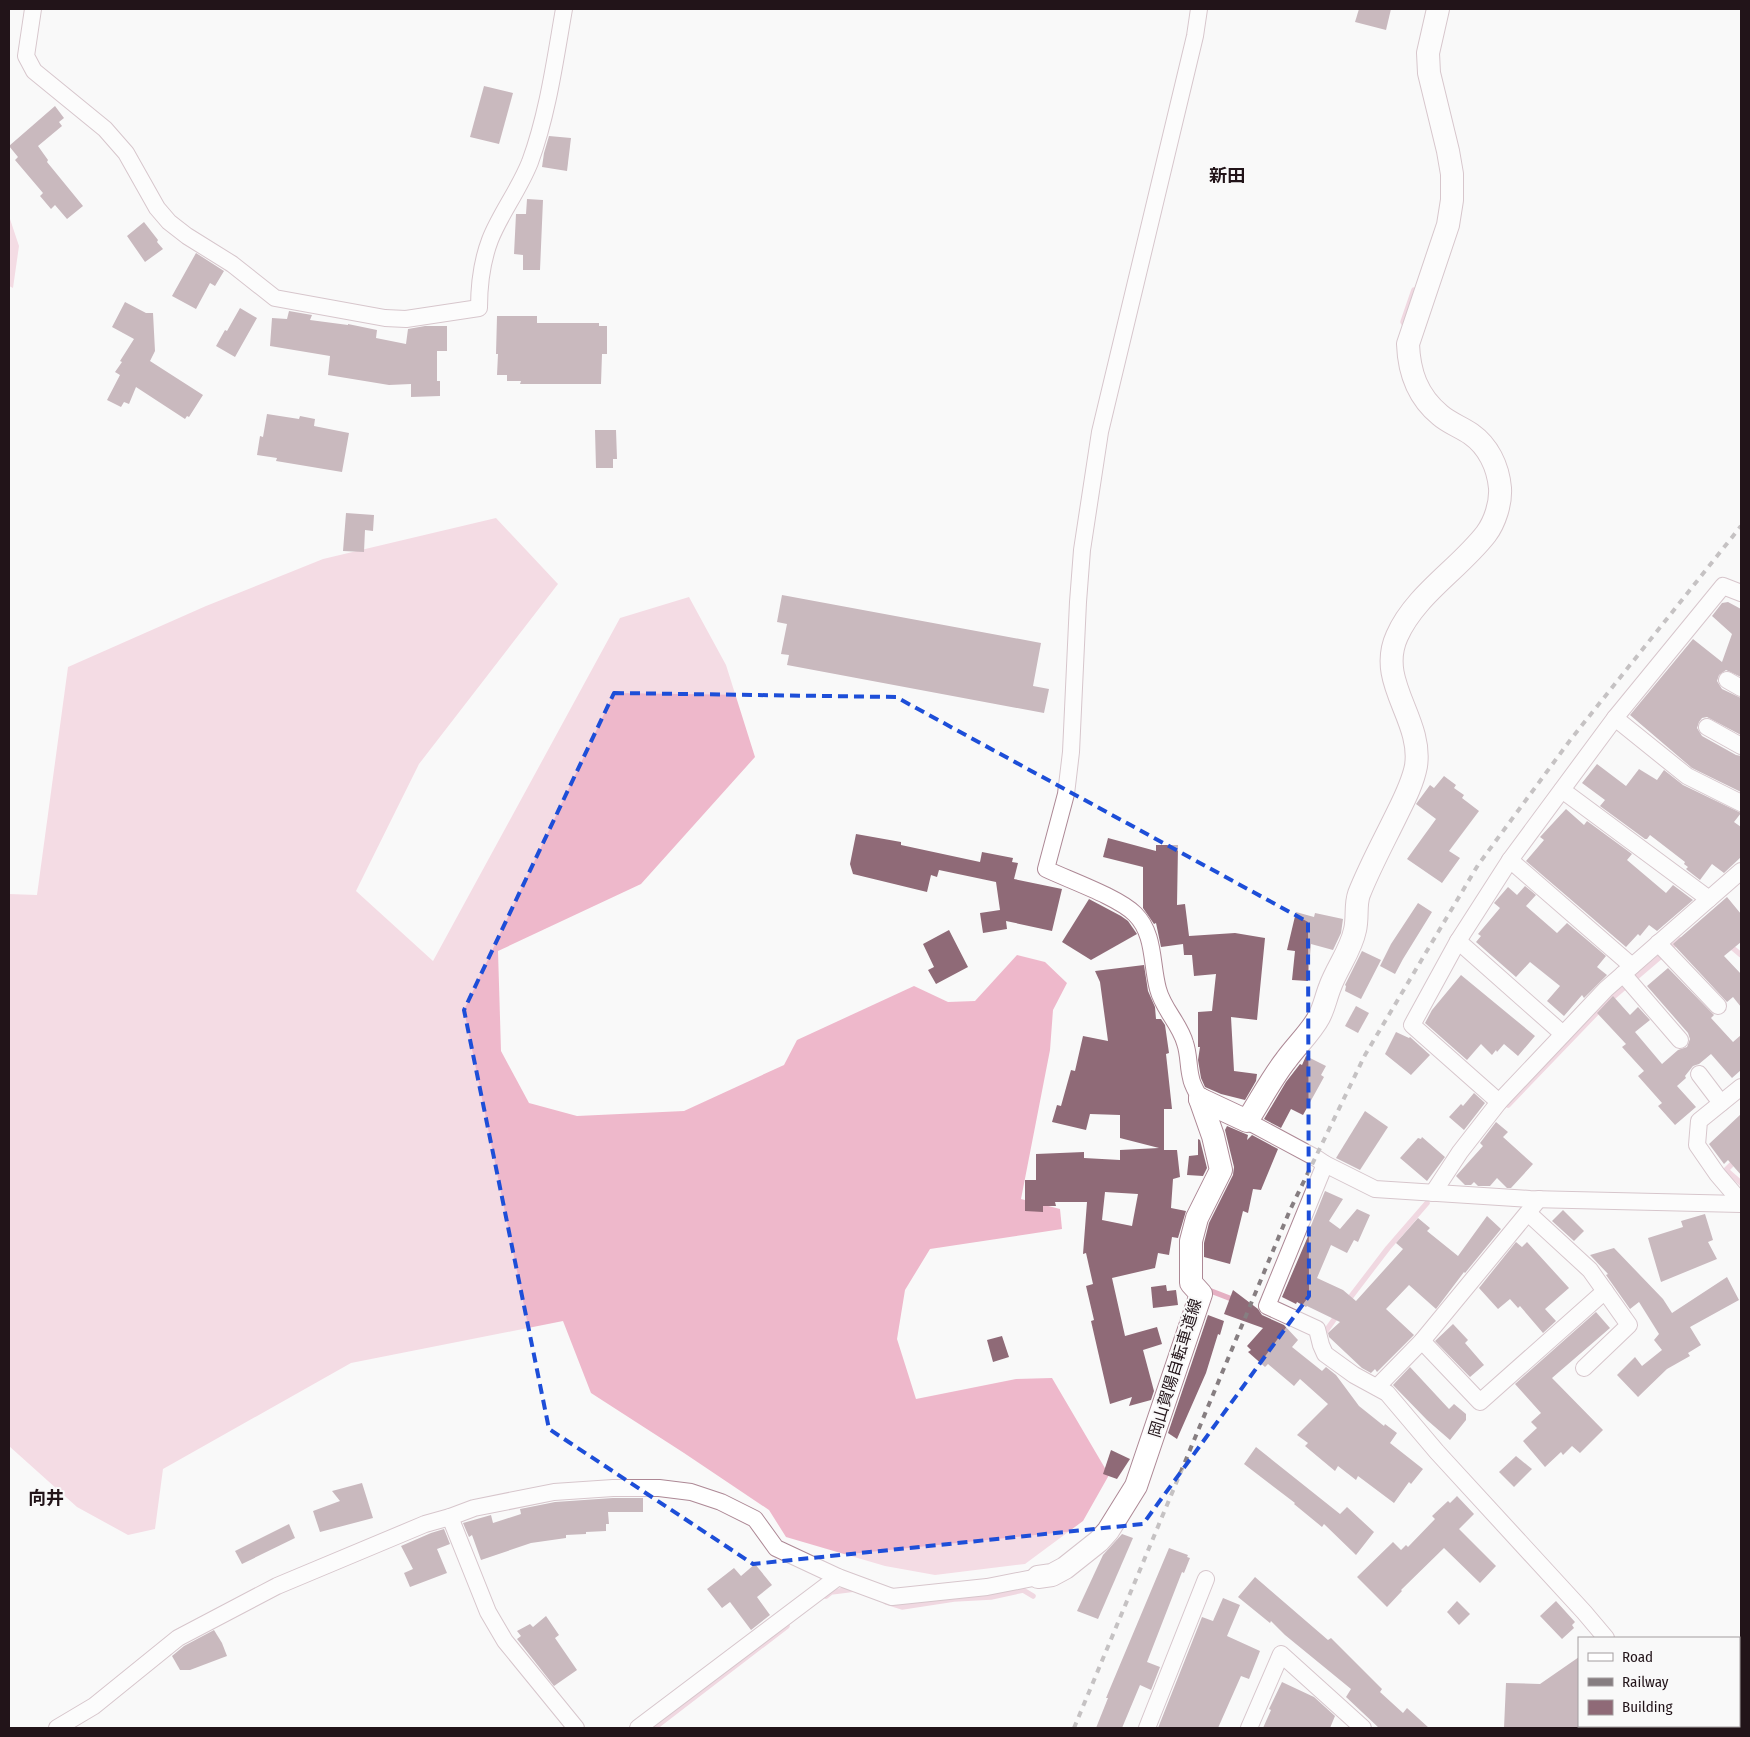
<svg xmlns="http://www.w3.org/2000/svg" width="1750" height="1737" font-family="'Fira Sans Condensed','Noto Sans JP',sans-serif">
<style>
.forest{fill:#eeb8cb}
.lines{fill:none;stroke-linecap:round;stroke-linejoin:round}
.stream{stroke:#e5b0c3;stroke-width:5.5}
.building{fill:#8f6a77;fill-rule:evenodd}
.street-casing{stroke:#ad8895;stroke-width:18}
.secondary-casing{stroke:#ad8895;stroke-width:24}
.street{stroke:#fff;stroke-width:16}
.secondary{stroke:#fff;stroke-width:22}
.rail{stroke:#867e81;stroke-width:4;stroke-dasharray:6 6;stroke-linecap:butt}
.marked{fill:none;stroke:#1d4ed8;stroke-width:4;stroke-dasharray:10 6;stroke-linejoin:round}
.labels{text-anchor:middle;dominant-baseline:central;stroke-width:4;stroke-linejoin:round;paint-order:stroke}
.street-label{font-size:16px;fill:#221419;stroke:#f9f9f9}
.neighbourhood-label{font-size:18px;font-weight:bold;fill:#221419;stroke:#f9f9f9}
</style>
<rect width="100%" height="100%" fill="#f9f9f9"/>
<g class="forest">
<polygon points="9,216 19,246 13,288 9,286"/>
<polygon points="496,518 558,584 419,764 356,891 433,961 620,618 689,597 726,665 755,757 641,884 498,951 501,1051 529,1103 577,1116 684,1111 784,1065 797,1040 914,986 948,1002 975,1001 1017,955 1045,962 1067,983 1053,1010 1050,1050 1021,1199 1060,1209 1062,1229 930,1249 905,1290 897,1339 916,1399 1016,1379 1052,1378 1109,1475 1083,1521 1025,1564 935,1575 885,1566 786,1537 769,1510 684,1453 591,1393 563,1321 351,1363 163,1469 155,1529 128,1535 77,1507 9,1446 9,894 37,895 68,667 206,606 323,559"/>
</g>
<g class="lines">
<g class="stream">
<polyline points="1405,325 1403,322 1414,290"/>
<polyline points="1728,944 1741,955"/>
<polyline points="1508,1105 1605,1004 1680,940"/>
<polyline points="1741,1155 1726,1170 1741,1183"/>
<polyline points="1211,1291 1237,1301"/>
<polyline points="1346,1303 1388,1248 1427,1203"/>
<polyline points="1323,1335 1338,1314"/>
<polyline points="826,1596 831,1592 855,1589"/>
<polyline points="886,1602 902,1607 954,1599 991,1597 1023,1590 1033,1596"/>
<polyline points="654,1728 787,1626"/>
<polyline points="1602,1728 1605,1726"/>
</g>
</g>
<g class="building">
<polygon points="1359,9 1391,9 1386,30 1355,22"/>
<polygon points="484,86 513,93 499,144 470,137"/>
<polygon points="55,106 64,118 59,122 62,126 38,146 48,160 47,162 83,206 67,219 55,205 51,209 40,196 43,193 15,160 18,157 9,146"/>
<polygon points="549,136 571,138 567,171 542,167 544,153"/>
<polygon points="527,199 543,200 540,270 523,270 523,255 514,254 516,214 526,214"/>
<polygon points="144,222 158,240 157,242 163,249 145,262 127,236"/>
<polygon points="196,253 224,271 215,286 210,283 196,309 172,296"/>
<polygon points="125,302 146,313 153,313 155,351 150,361 203,395 189,417 187,416 185,419 136,387 129,404 124,402 121,407 107,400 120,375 115,372 122,362 120,361 134,339 112,327"/>
<polygon points="240,308 257,318 235,357 216,346 225,330 227,331"/>
<polygon points="289,311 312,315 310,320 348,325 348,324 377,330 376,338 406,344 408,329 425,326 447,326 447,351 437,351 437,381 440,381 440,396 411,397 411,384 389,385 328,375 330,356 270,346 272,318 287,319"/>
<polygon points="497,316 537,316 537,323 599,323 599,326 607,326 607,354 602,354 601,384 520,384 521,381 507,381 507,375 497,375 498,354 496,354"/>
<polygon points="267,414 299,419 300,416 315,419 314,426 349,433 342,472 276,461 277,458 257,455 260,436 263,437"/>
<polygon points="595,430 616,430 617,459 613,459 613,468 596,468"/>
<polygon points="346,513 374,515 373,531 365,530 364,552 343,551"/>
<polygon points="782,595 1041,643 1033,686 1049,689 1044,713 787,665 789,655 781,654 787,624 777,622"/>
<polygon points="1728,602 1741,609 1741,677 1726,670 1719,675 1717,681 1722,689 1741,698 1741,735 1707,717 1702,718 1699,722 1697,728 1702,736 1736,755 1741,756 1741,792 1692,768 1630,715 1693,639 1722,662 1732,634 1712,616 1722,603"/>
<polygon points="1597,764 1626,786 1639,769 1657,780 1664,770 1683,785 1741,813 1734,822 1741,827 1741,857 1724,873 1712,864 1700,880 1686,869 1688,867 1684,864 1685,862 1650,835 1647,839 1645,839 1600,806 1605,800 1582,783"/>
<polygon points="1444,776 1456,785 1454,788 1464,795 1462,798 1479,811 1449,851 1460,858 1442,883 1407,859 1436,819 1416,804 1430,785 1434,788"/>
<polygon points="1566,809 1584,825 1587,821 1632,854 1627,860 1666,893 1673,885 1693,900 1657,931 1649,925 1640,936 1638,934 1626,947 1526,861 1544,840 1540,837"/>
<polygon points="856,834 901,842 901,845 980,862 982,852 1013,858 1012,862 1018,863 1014,879 1062,889 1052,931 1006,921 1007,929 983,933 980,913 1000,910 996,882 939,870 937,877 931,875 927,892 853,874 850,864"/>
<polygon points="1108,838 1156,851 1156,845 1178,845 1177,905 1185,904 1189,936 1235,933 1265,938 1257,1020 1231,1017 1234,1071 1257,1074 1256,1081 1245,1100 1221,1094 1205,1087 1201,1078 1198,1060 1200,1047 1198,1047 1198,1012 1212,1011 1216,974 1194,976 1192,955 1184,955 1183,944 1161,947 1156,923 1154,924 1143,908 1143,867 1103,857"/>
<polygon points="1525,886 1536,895 1526,906 1557,933 1567,923 1606,956 1597,967 1607,975 1584,998 1582,995 1564,1016 1547,1001 1560,986 1530,962 1516,977 1476,942 1481,936 1478,934 1500,908 1494,903 1508,887 1517,895"/>
<polygon points="1727,897 1741,914 1741,942 1724,956 1741,974 1741,1007 1733,997 1727,1002 1673,944"/>
<polygon points="1089,899 1121,916 1128,921 1137,934 1091,960 1062,942"/>
<polygon points="1418,903 1432,912 1403,959 1395,974 1380,966 1391,944"/>
<polygon points="1296,912 1314,917 1315,913 1343,919 1341,933 1333,950 1311,944 1308,981 1292,980 1295,951 1287,950"/>
<polygon points="949,930 968,967 936,984 928,970 934,967 923,944"/>
<polygon points="1362,951 1381,960 1361,999 1345,991 1346,986 1345,985"/>
<path d="M 1144,965 L 1148,991 L 1155,1007 L 1156,1019 L 1161,1019 L 1165,1025 L 1169,1053 L 1166,1054 L 1172,1109 L 1164,1109 L 1164,1150 L 1177,1150 L 1180,1177 L 1173,1179 L 1171,1208 L 1186,1211 L 1178,1238 L 1172,1237 L 1169,1255 L 1158,1253 L 1155,1268 L 1112,1278 L 1125,1336 L 1157,1327 L 1162,1344 L 1143,1350 L 1154,1391 L 1151,1400 L 1129,1406 L 1132,1397 L 1110,1404 L 1091,1321 L 1094,1320 L 1086,1286 L 1093,1284 L 1086,1253 L 1083,1254 L 1087,1202 L 1055,1202 L 1056,1206 L 1043,1206 L 1043,1212 L 1025,1211 L 1025,1180 L 1036,1180 L 1036,1154 L 1084,1152 L 1084,1158 L 1120,1160 L 1120,1150 L 1159,1148 L 1120,1138 L 1120,1115 L 1090,1114 L 1086,1130 L 1052,1122 L 1057,1105 L 1061,1106 L 1071,1070 L 1075,1071 L 1083,1036 L 1108,1041 L 1100,982 L 1095,971 ZM 1105,1192 L 1138,1194 L 1132,1226 L 1102,1220 Z"/>
<polygon points="1668,968 1714,1015 1711,1018 1733,1042 1741,1035 1741,1070 1732,1078 1711,1054 1699,1064 1693,1066 1685,1076 1686,1078 1677,1086 1696,1107 1675,1125 1658,1106 1662,1103 1638,1076 1644,1071 1622,1047 1626,1044 1597,1013 1613,996 1630,1015 1638,1007 1650,1020 1635,1032 1662,1064 1678,1050 1687,1047 1690,1039 1688,1033 1647,986"/>
<polygon points="1461,975 1535,1036 1518,1056 1504,1044 1497,1052 1496,1050 1492,1055 1481,1044 1467,1060 1425,1023 1432,1010"/>
<polygon points="1356,1006 1369,1013 1358,1033 1345,1026"/>
<polygon points="1396,1032 1409,1038 1410,1037 1430,1055 1411,1075 1385,1054"/>
<polygon points="1306,1056 1326,1066 1321,1075 1324,1077 1303,1115 1291,1109 1281,1128 1264,1119 1286,1082 1300,1064 1302,1065"/>
<polygon points="1474,1093 1485,1103 1464,1130 1449,1117 1461,1104 1463,1106"/>
<polygon points="1365,1111 1388,1127 1360,1170 1336,1158"/>
<polygon points="1741,1114 1741,1175 1728,1160 1724,1164 1709,1144"/>
<polygon points="1496,1122 1508,1132 1503,1137 1533,1164 1511,1188 1507,1188 1497,1178 1490,1186 1478,1186 1474,1182 1471,1185 1465,1185 1456,1176 1483,1146 1480,1143"/>
<polygon points="1227,1126 1248,1135 1247,1140 1252,1135 1278,1149 1261,1190 1253,1189 1248,1213 1243,1211 1230,1264 1204,1257 1204,1243 1209,1223 1233,1175 1234,1167 1225,1130"/>
<polygon points="1422,1137 1445,1157 1427,1181 1400,1158 1418,1138 1421,1139"/>
<polygon points="1198,1139 1200,1140 1207,1168 1203,1176 1187,1175 1189,1156 1198,1155"/>
<polygon points="1325,1191 1343,1199 1329,1221 1340,1229 1357,1209 1370,1215 1358,1242 1354,1240 1347,1253 1331,1245 1317,1278 1343,1290 1356,1301 1403,1249 1396,1243 1418,1218 1430,1228 1427,1231 1458,1256 1487,1216 1501,1229 1465,1273 1464,1272 1436,1309 1409,1285 1386,1309 1414,1335 1377,1372 1375,1369 1371,1373 1362,1368 1329,1337 1328,1333 1340,1322 1307,1306 1306,1307 1297,1302 1296,1304 1282,1297 1309,1234 1308,1233"/>
<polygon points="1563,1210 1584,1231 1574,1241 1552,1221"/>
<polygon points="1705,1214 1713,1240 1708,1242 1717,1259 1661,1282 1648,1238 1683,1227 1681,1221"/>
<polygon points="1516,1242 1522,1247 1527,1242 1569,1288 1545,1309 1556,1321 1543,1333 1520,1306 1518,1308 1510,1299 1498,1309 1479,1288"/>
<polygon points="1614,1248 1663,1299 1672,1313 1727,1277 1739,1300 1690,1327 1701,1345 1688,1353 1690,1356 1667,1369 1638,1397 1617,1375 1635,1357 1642,1366 1662,1350 1654,1340 1659,1334 1639,1302 1630,1309 1606,1275 1608,1274 1590,1255"/>
<polygon points="1166,1285 1167,1291 1176,1290 1178,1305 1153,1308 1151,1287"/>
<polygon points="1233,1290 1258,1309 1262,1315 1284,1325 1298,1340 1292,1347 1322,1371 1326,1367 1336,1375 1359,1406 1384,1426 1385,1424 1397,1433 1390,1443 1423,1469 1411,1484 1409,1482 1394,1503 1358,1476 1356,1480 1338,1466 1335,1471 1305,1446 1308,1443 1297,1435 1328,1404 1300,1379 1294,1386 1268,1364 1265,1367 1248,1352 1251,1350 1247,1346 1263,1328 1224,1314"/>
<polygon points="1596,1312 1610,1328 1552,1378 1603,1430 1580,1453 1572,1446 1563,1455 1561,1452 1545,1467 1523,1441 1537,1428 1531,1422 1541,1413 1515,1384"/>
<polygon points="1208,1315 1224,1321 1220,1335 1218,1334 1206,1373 1177,1439 1168,1433"/>
<polygon points="1453,1324 1468,1340 1465,1343 1484,1365 1470,1377 1435,1341"/>
<polygon points="1002,1336 1009,1357 993,1362 987,1340"/>
<polygon points="1410,1367 1449,1409 1454,1404 1466,1414 1466,1420 1450,1440 1427,1420 1393,1385"/>
<polygon points="1256,1447 1340,1514 1347,1507 1374,1532 1356,1555 1324,1524 1322,1527 1294,1504 1295,1503 1244,1464"/>
<polygon points="1111,1450 1130,1459 1117,1479 1103,1474"/>
<polygon points="1516,1456 1532,1469 1514,1487 1499,1472"/>
<polygon points="362,1483 373,1518 320,1532 313,1511 340,1501 332,1491"/>
<polygon points="1457,1496 1474,1514 1459,1529 1496,1566 1480,1583 1444,1548 1401,1590 1402,1591 1387,1607 1357,1577 1393,1542 1401,1550 1406,1545 1408,1547 1435,1519 1432,1516 1448,1501 1450,1503"/>
<polygon points="613,1498 643,1498 643,1512 608,1512 609,1524 606,1524 606,1531 586,1532 586,1534 566,1535 566,1538 531,1543 481,1560 472,1535 469,1537 463,1523 491,1515 493,1523 521,1514 520,1509 555,1502"/>
<polygon points="289,1524 295,1538 242,1564 235,1551"/>
<polygon points="444,1529 450,1544 437,1549 447,1573 410,1587 404,1573 413,1569 401,1546 431,1533"/>
<polygon points="1122,1534 1133,1538 1098,1619 1077,1611 1103,1555"/>
<polygon points="1169,1548 1188,1555 1187,1557 1190,1558 1184,1573 1182,1572 1147,1662 1160,1667 1151,1690 1140,1685 1122,1728 1096,1728 1108,1698 1106,1698"/>
<polygon points="755,1564 772,1585 757,1597 770,1615 751,1630 730,1602 722,1608 707,1589 734,1568 741,1576"/>
<polygon points="1255,1577 1328,1640 1331,1638 1382,1689 1380,1692 1403,1713 1407,1708 1429,1728 1379,1728 1346,1697 1351,1689 1285,1635 1271,1621 1270,1623 1238,1597"/>
<polygon points="1223,1598 1240,1605 1227,1636 1260,1651 1249,1679 1241,1676 1218,1728 1158,1728 1202,1617 1213,1621"/>
<polygon points="1457,1601 1470,1614 1459,1625 1447,1612"/>
<polygon points="1556,1601 1575,1622 1572,1625 1574,1628 1562,1639 1540,1616"/>
<polygon points="546,1616 559,1635 555,1638 577,1670 554,1686 517,1639 521,1636 517,1631 530,1624 533,1627"/>
<polygon points="214,1630 222,1643 227,1656 190,1670 180,1670 172,1656 184,1646"/>
<polygon points="1579,1657 1579,1728 1504,1728 1506,1683 1540,1684"/>
<polygon points="1282,1682 1314,1697 1335,1716 1330,1728 1263,1728 1271,1710 1269,1709"/>
</g>
<g class="lines">
<g class="street-casing">
<g id="street">
<path d="M 33,9 L 26,56 L 34,71 L 105,129 L 126,153 L 157,208 L 169,222 L 187,236 L 232,264 L 275,298 L 385,318 L 406,319 L 479,308 C 479,286 482,261 490,240 C 500,214 519,190 530,162 C 548,113 555,60 564,9"/>
<path d="M 1199,9 L 1195,36 L 1100,432 L 1082,550 L 1078,602 L 1071,752 L 1066,794 L 1046,869 C 1069,880 1118,897 1135,914 C 1155,934 1151,963 1158,989 C 1163,1009 1180,1024 1185,1043 C 1189,1054 1188,1067 1191,1078 C 1192,1085 1197,1092 1200,1099"/>
<polyline points="1727,680 1741,688"/>
<polyline points="1615,718 1687,776 1741,803"/>
<polyline points="1707,727 1741,746"/>
<polyline points="1562,790 1709,899"/>
<polyline points="1510,860 1632,966"/>
<polyline points="1458,941 1563,1034"/>
<polyline points="1658,943 1718,1006"/>
<polyline points="1623,974 1680,1040"/>
<polyline points="1699,1074 1721,1103"/>
<polyline points="1741,1087 1699,1121 1697,1145 1717,1174 1741,1202"/>
<polyline points="1499,1102 1412,1025 1458,941 1510,860 1615,718 1723,586 1741,593"/>
<polyline points="1247,1121 1316,1158 1325,1164 1375,1189 1530,1199 1741,1204"/>
<polyline points="1325,1164 1267,1306 1317,1329 1321,1345 1325,1354 1354,1375 1387,1393 1437,1452 1584,1612 1606,1638"/>
<polyline points="1433,1193 1460,1152 1499,1102 1606,989 1741,871"/>
<polyline points="1528,1213 1590,1270 1629,1325 1584,1368"/>
<polyline points="1422,1341 1480,1402 1605,1291"/>
<polyline points="1377,1387 1422,1341 1539,1199"/>
<polyline points="450,1517 488,1612 505,1641 576,1728"/>
<polyline points="1692,1726 1693,1728"/>
<polyline points="57,1728 94,1706 178,1638 277,1586 425,1524 450,1517 474,1508 554,1492 613,1488 659,1488 691,1492 721,1502 755,1519 776,1548 838,1577 892,1597 987,1587 1038,1577"/>
<polyline points="638,1728 838,1577"/>
<polyline points="1147,1728 1206,1579"/>
<polyline points="1249,1728 1281,1654 1363,1728"/>
</g>
</g>
<g class="secondary-casing">
<g id="secondary">
<path d="M 1200,1099 L 1247,1121 C 1260,1101 1271,1079 1286,1060 C 1296,1046 1311,1032 1319,1017 C 1324,1008 1326,997 1330,987 C 1337,968 1351,950 1355,930 C 1358,918 1355,905 1359,894 C 1370,866 1385,839 1398,812 C 1405,798 1413,782 1416,766 C 1423,719 1376,682 1397,636 C 1415,595 1459,569 1486,534 C 1495,522 1501,503 1500,488 C 1498,466 1488,446 1471,434 C 1461,427 1449,423 1440,415 C 1417,396 1409,372 1408,344 L 1448,225 L 1452,200 L 1452,174 L 1448,151 L 1429,73 L 1428,53 L 1438,9"/>
<polyline points="1038,1577 1052,1575 1065,1568 1099,1541 1108,1531 1136,1486 1201,1294 1191,1283 1191,1241 1197,1218 1221,1170 1213,1136 1200,1099"/>
</g>
</g>
<use href="#street" class="street"/>
<use href="#secondary" class="secondary"/>
<polyline class="rail" points="1074,1728 1290,1210 1365,1055 1478,865 1571,739 1741,526"/>
</g>
<path d="M0 0H1750V1737H0ZM 614,693 L 896,697 L 1308,922 L 1309,1296 L 1143,1524 L 753,1564 L 549,1429 L 464,1010 Z" fill="#f9f9f9" fill-opacity=".55" fill-rule="evenodd"/>
<path class="marked" d="M 614,693 L 896,697 L 1308,922 L 1309,1296 L 1143,1524 L 753,1564 L 549,1429 L 464,1010 Z"/>
<g class="labels">
<g class="street-label">
<text transform="translate(1175 1368) rotate(-73)">岡山賀陽自転車道線</text>
</g>
<g class="neighbourhood-label">
<text x="1227" y="176">新田</text>
<text x="46" y="1498">向井</text>
</g>
</g>
<rect width="1750" height="1737" fill="none" stroke="#221419" stroke-width="20"/>
<rect x="1578" y="1637" width="162" height="90" fill="#f9f9f9" stroke="#a39d9f"/>
<rect x="1588" y="1653" width="25" height="8" fill="#ffffff" stroke="#a39d9f"/>
<text x="1622" y="1662" font-size="15" fill="#221419">Road</text>
<rect x="1588" y="1678" width="25" height="8" fill="#867e81" stroke="#a39d9f"/>
<text x="1622" y="1687" font-size="15" fill="#221419">Railway</text>
<rect x="1588" y="1700" width="25" height="15" fill="#8f6a77" stroke="#a39d9f"/>
<text x="1622" y="1712" font-size="15" fill="#221419">Building</text>
</svg>
